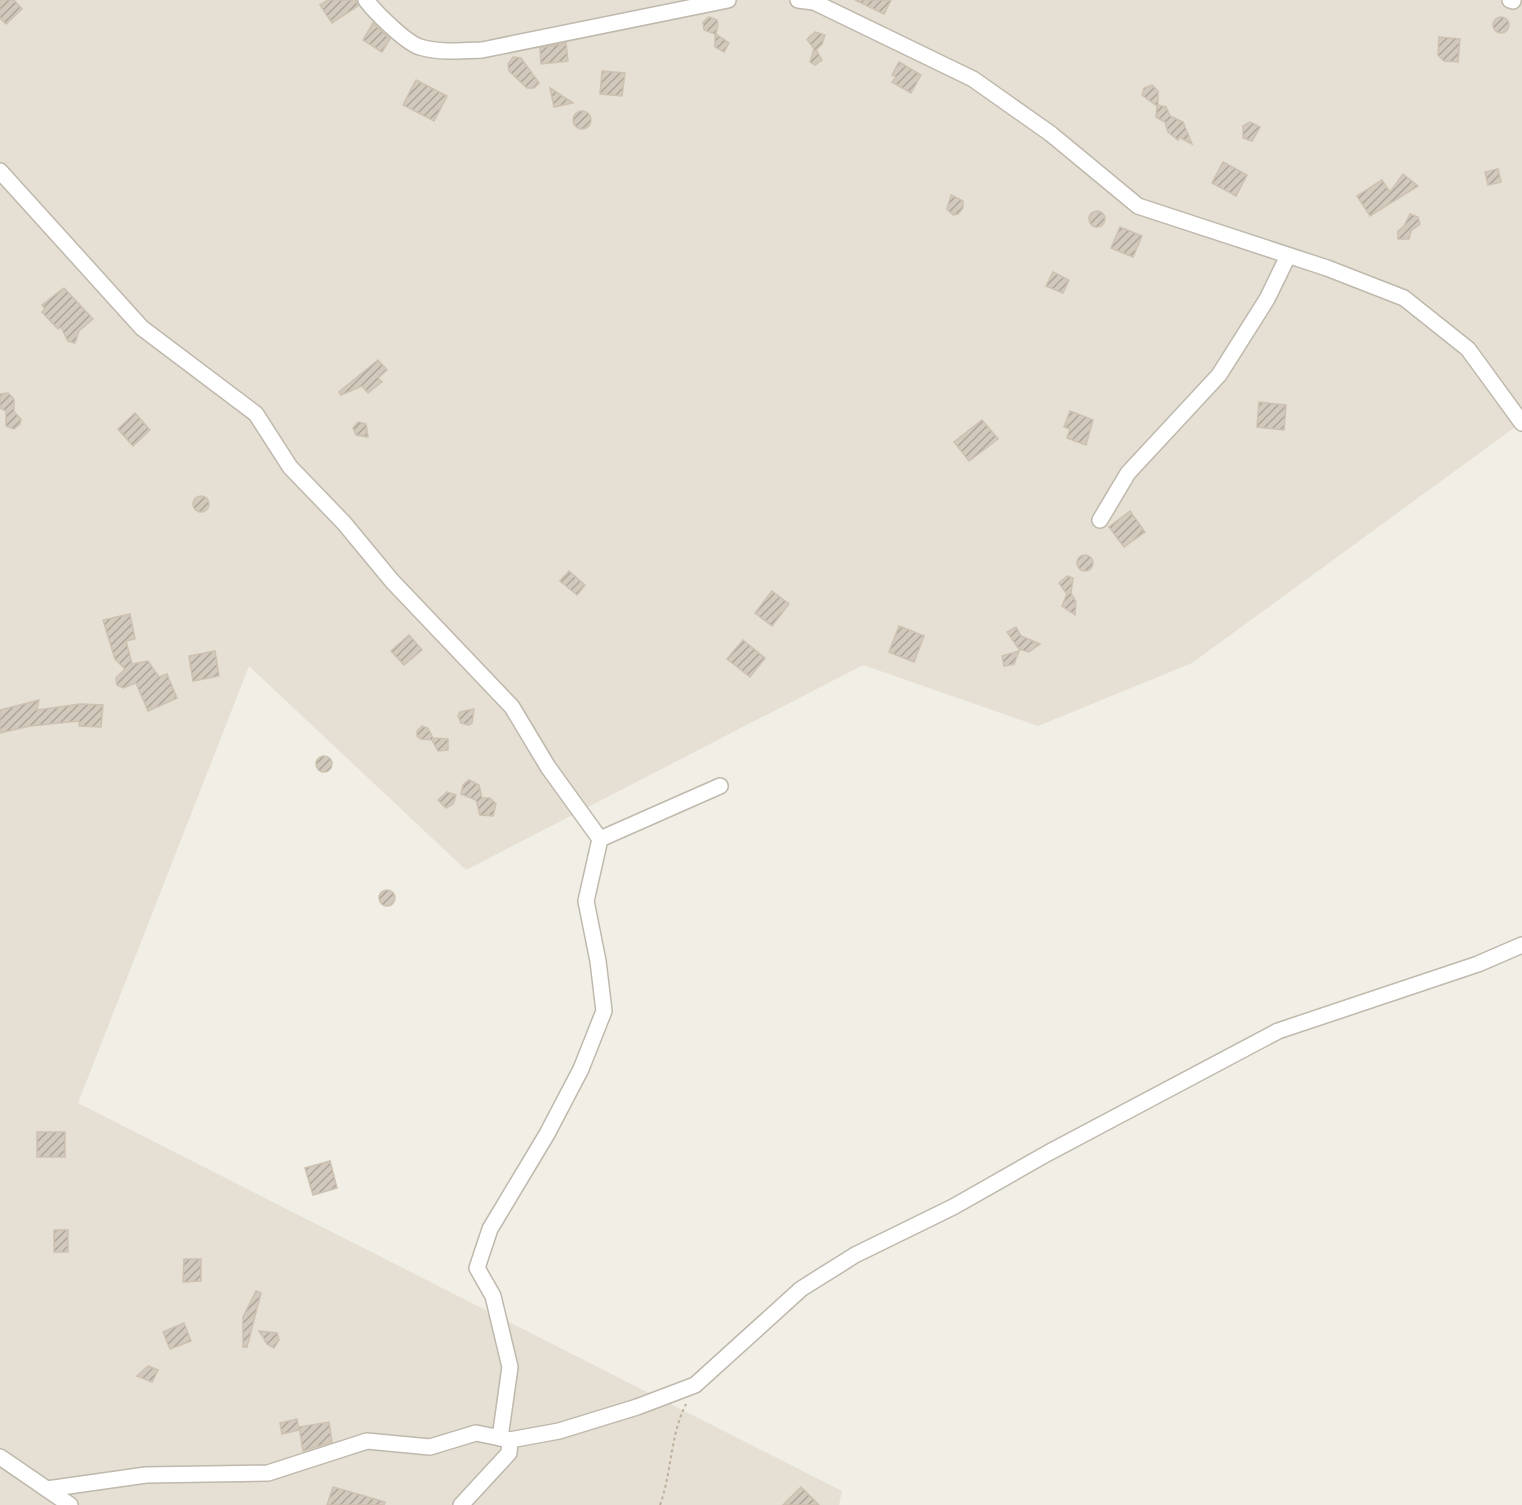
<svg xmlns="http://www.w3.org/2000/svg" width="1522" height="1505" font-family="Arial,sans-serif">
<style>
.residential{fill:#e5dfd4}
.building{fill:url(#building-hatch);stroke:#cdc1b0;stroke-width:1.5}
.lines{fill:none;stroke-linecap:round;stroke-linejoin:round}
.minor-casing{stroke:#bfb8ac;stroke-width:18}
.path{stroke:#bdb09b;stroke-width:2;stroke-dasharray:3 3;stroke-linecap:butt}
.minor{stroke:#fff;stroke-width:15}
</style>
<defs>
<pattern id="building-hatch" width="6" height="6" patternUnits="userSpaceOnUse" patternTransform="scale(1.5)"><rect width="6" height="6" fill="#d2c9bc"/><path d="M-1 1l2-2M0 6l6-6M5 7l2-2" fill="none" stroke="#aca59a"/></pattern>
</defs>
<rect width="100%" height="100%" fill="#f1eee6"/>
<polygon class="residential" points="0,0 1522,0 1522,422 1192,663 1038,726 863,665 466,870 249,666 78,1103 842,1491 839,1505 0,1505"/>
<g class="building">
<polygon points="0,0 14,0 22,9 6,24 0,18"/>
<polygon points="328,0 356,0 358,6 332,23 320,5"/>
<polygon points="855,0 891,0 884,14"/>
<circle cx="1501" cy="25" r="8"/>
<polygon points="709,17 717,20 718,24 716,34 729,43 724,52 715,47 715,34 704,30 703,22"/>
<polygon points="373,23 390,39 382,52 363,40"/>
<polygon points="815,32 825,35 822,44 816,50 822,60 815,65 810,62 814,49 807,39"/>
<polygon points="1439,37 1460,39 1458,62 1444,61 1438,55"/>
<polygon points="566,43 568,61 541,64 540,48"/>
<polygon points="513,57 521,58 539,83 534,88 527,88 509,71 508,64"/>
<polygon points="899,62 921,75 911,93 892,82 896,77 892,75"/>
<polygon points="602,71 625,73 622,96 600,94"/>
<polygon points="416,80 447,96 434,121 403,105"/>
<polygon points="1152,85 1158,91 1158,105 1166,107 1170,116 1183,122 1192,144 1179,137 1178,140 1168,132 1165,122 1156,117 1157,106 1142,95 1144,88"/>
<polygon points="550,88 573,103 554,107"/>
<circle cx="582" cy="120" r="9"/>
<polygon points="1250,122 1260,127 1252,141 1243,138 1243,126"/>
<polygon points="1223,162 1247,175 1236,196 1212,183"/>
<polygon points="1498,169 1501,182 1488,185 1485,172"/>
<polygon points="1403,174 1418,186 1370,216 1357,196 1382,180 1390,192"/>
<polygon points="951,195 963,201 963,208 958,214 953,215 947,209"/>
<circle cx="1097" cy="219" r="8"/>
<polygon points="1410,214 1418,217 1420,224 1411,231 1409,239 1398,239 1398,231 1404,226"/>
<polygon points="1120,227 1142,236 1133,257 1111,248"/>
<polygon points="1053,272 1069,280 1063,293 1046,286"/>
<polygon points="64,288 93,319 79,331 75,343 68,341 61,327 58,329 42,312 45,309 42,305"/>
<polygon points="378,360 387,370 378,378 382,382 368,393 362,386 341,395 339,392"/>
<polygon points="8,393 14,399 14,412 21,419 20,424 14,429 6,426 6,411 0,408 0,394"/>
<polygon points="1259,402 1286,405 1284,430 1257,427"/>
<polygon points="1070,411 1093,420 1086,445 1067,438 1070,429 1064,427"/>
<polygon points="135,413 150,430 133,446 118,429"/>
<polygon points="982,420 998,439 969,461 954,442"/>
<polygon points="358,422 366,424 368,437 356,435 353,428"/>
<circle cx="201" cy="504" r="8"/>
<polygon points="1130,511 1145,532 1124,547 1109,527"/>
<circle cx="1085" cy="563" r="8"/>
<polygon points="569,571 585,585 577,595 560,581"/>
<polygon points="1067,576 1073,578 1071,593 1076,602 1075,615 1062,606 1067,594 1059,583"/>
<polygon points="772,591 789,604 772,626 755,613"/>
<polygon points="130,614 135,639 126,641 132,664 148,661 159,677 167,674 177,698 148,711 136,683 123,688 117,685 116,678 125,669 115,659 103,620"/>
<polygon points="899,626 924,636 914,662 889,652"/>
<polygon points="1016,627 1021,636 1040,644 1029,652 1019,649 1007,632"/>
<polygon points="409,635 422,650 404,665 391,651"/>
<polygon points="743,640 765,658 750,677 727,659"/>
<polygon points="215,651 219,676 193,681 189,656"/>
<polygon points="1019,651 1014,664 1004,666 1002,656"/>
<polygon points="39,700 37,710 80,704 103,705 101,727 79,726 79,721 30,726 0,733 0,710"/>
<polygon points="474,709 472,723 469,725 461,723 458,716 460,712"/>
<polygon points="422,726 428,728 433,738 448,739 448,750 438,751 432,740 421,739 417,736 417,731"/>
<circle cx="324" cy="764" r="8"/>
<polygon points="469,780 479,785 482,798 490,798 496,804 493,816 480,815 476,800 461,794 463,785"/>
<polygon points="447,792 456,795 453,804 446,808 438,800"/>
<circle cx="387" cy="898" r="8"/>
<rect x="37" y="1132" width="28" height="25"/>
<polygon points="330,1161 337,1188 313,1195 305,1168"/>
<rect x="54" y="1230" width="14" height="22"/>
<polygon points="184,1259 201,1259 201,1281 183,1282"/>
<polygon points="256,1291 261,1293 247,1347 243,1347 243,1317"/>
<polygon points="184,1323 191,1341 170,1349 163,1332"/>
<polygon points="259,1331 277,1333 279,1340 274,1348 267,1344"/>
<polygon points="148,1366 158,1370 152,1382 137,1376"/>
<polygon points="297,1419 299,1430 282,1434 280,1423"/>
<polygon points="329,1422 332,1442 303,1451 299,1427"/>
<polygon points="333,1487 385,1502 384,1505 327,1505"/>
<polygon points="801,1487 819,1505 783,1505"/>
</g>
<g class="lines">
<g class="minor-casing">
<g id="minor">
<path d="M 366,0 C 375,12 406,43 420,47 C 439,53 462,51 482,50 L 728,0"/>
<polyline points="798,0 814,2 973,79 1051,134 1138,206 1327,268 1404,298 1468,349 1522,423"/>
<polyline points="1510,0 1513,1"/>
<polyline points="0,171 142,328 256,414 290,467 344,523 392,581 512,707 548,767 600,839"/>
<polyline points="1100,520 1128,473 1219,375 1267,299 1288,256"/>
<polyline points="500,1438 510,1367 493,1296 477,1268 490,1229 547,1134 581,1069 604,1011 598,961 586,901 600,839 720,786"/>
<polyline points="0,1457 70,1505"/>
<polyline points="47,1489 146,1475 268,1473 367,1441 430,1447 476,1433 510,1440 559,1431 637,1407 695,1385 801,1289 855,1255 953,1207 1048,1153 1278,1031 1478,964 1522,945"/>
<polyline points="461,1505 509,1453 510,1440"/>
</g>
</g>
<path class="path" d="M 660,1505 C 672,1472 670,1435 686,1404"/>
<use href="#minor" class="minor"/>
</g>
</svg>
